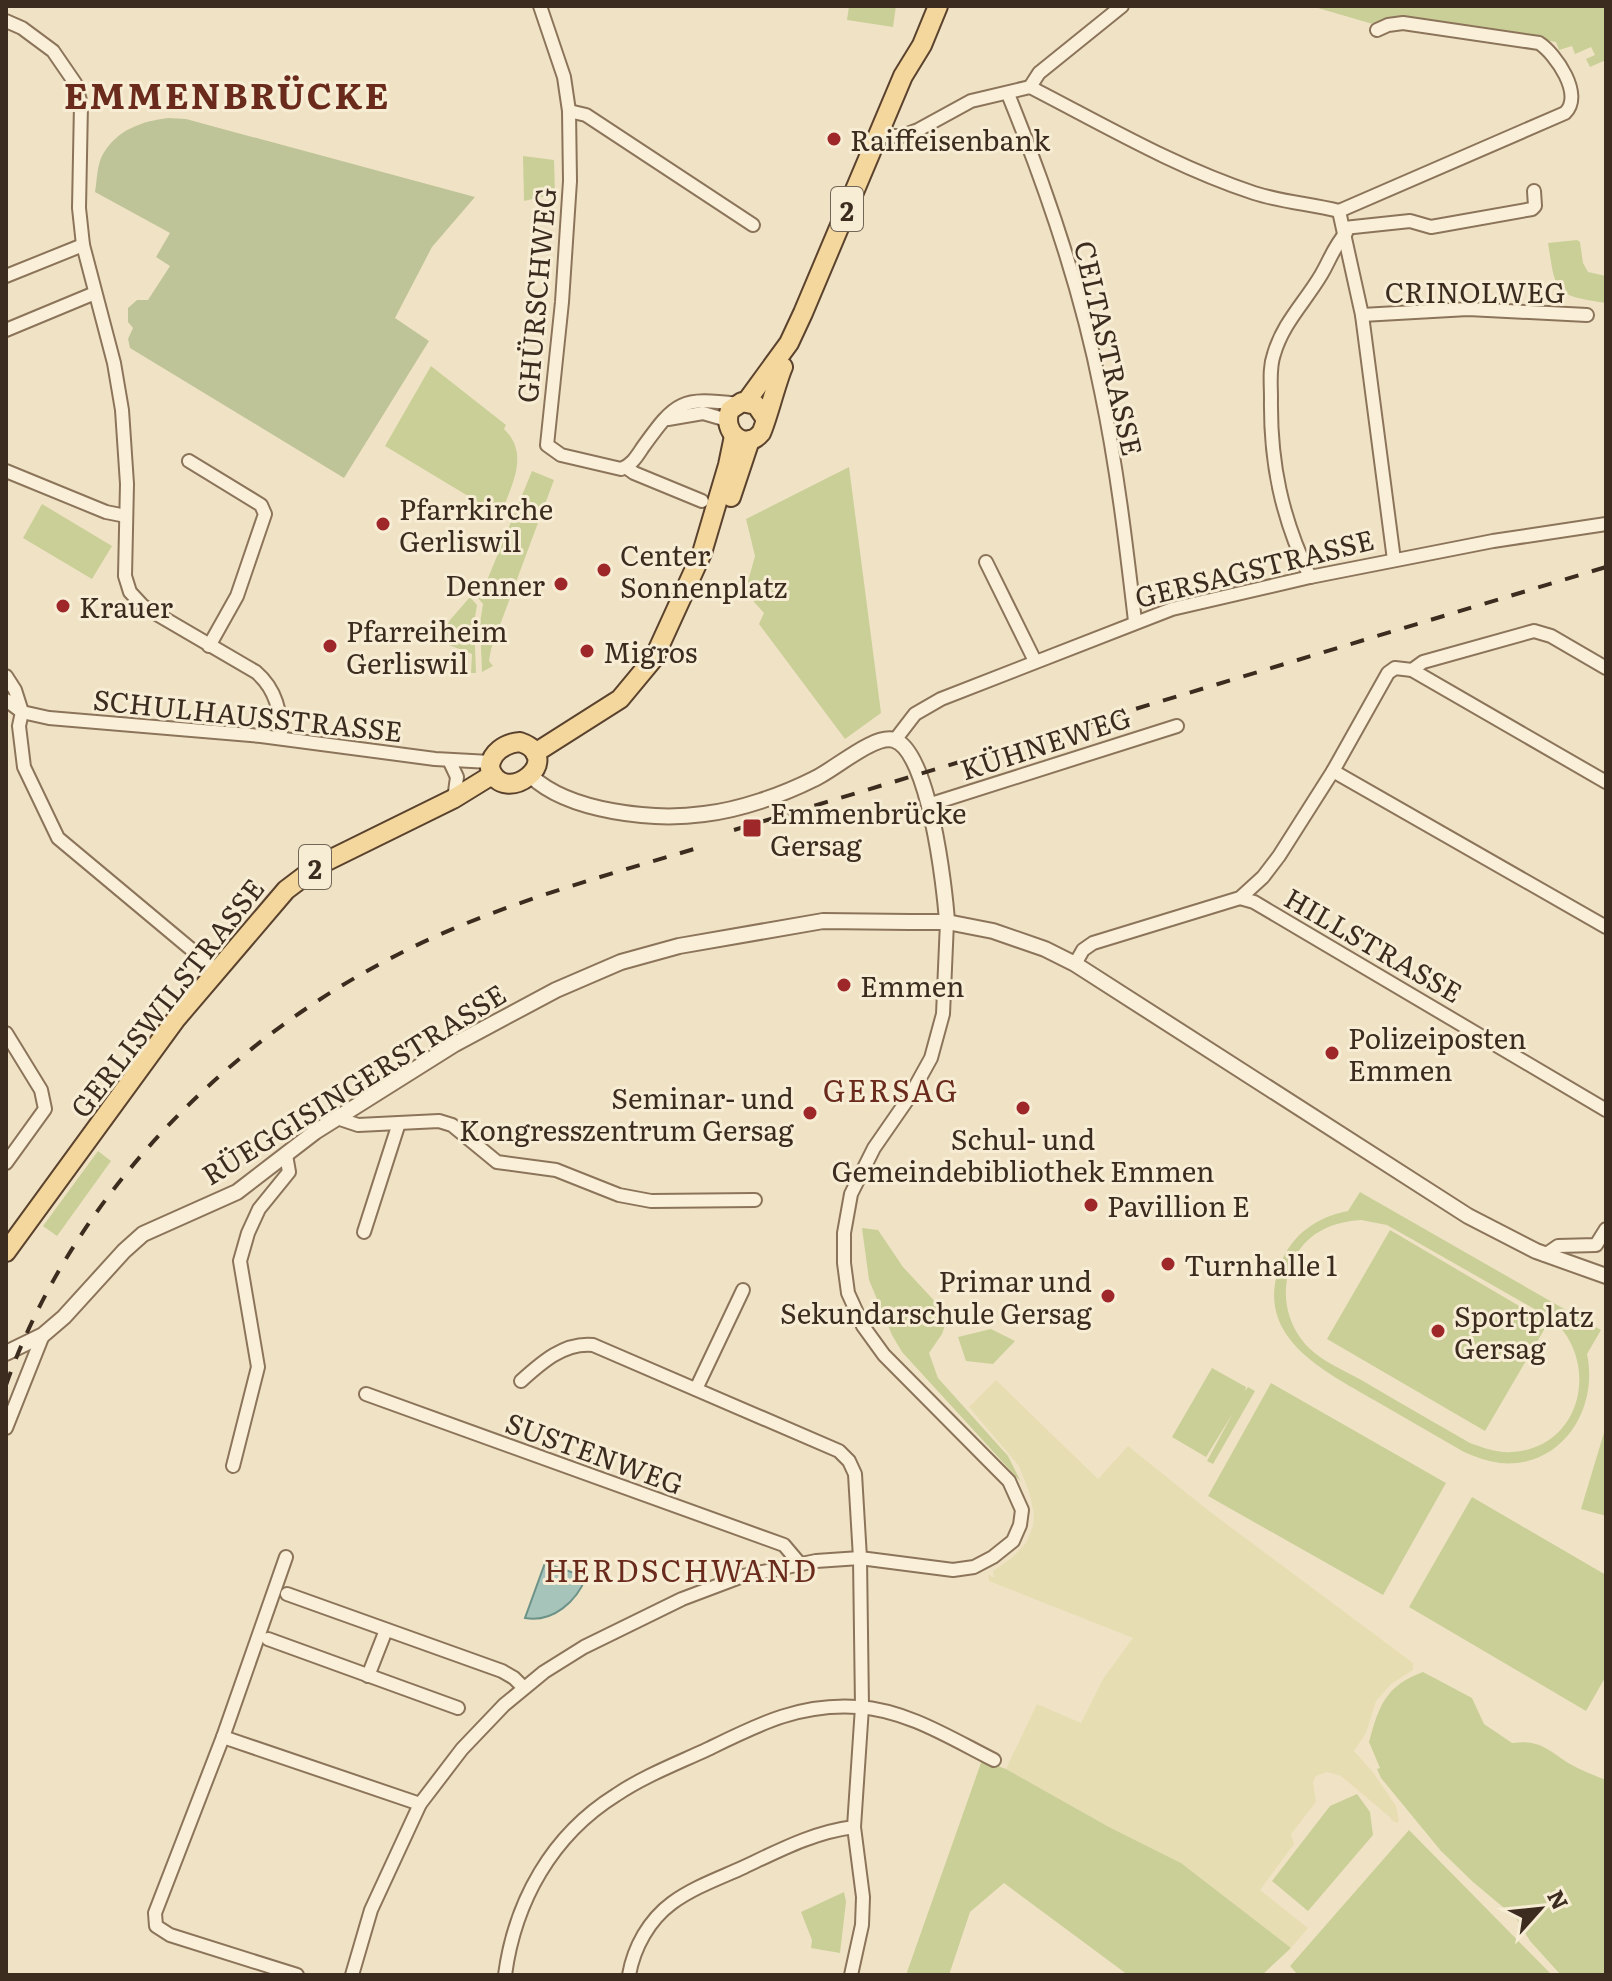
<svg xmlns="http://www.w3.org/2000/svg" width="1612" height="1981" font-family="Literata,serif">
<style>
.farmland{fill:#e6ddb2}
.green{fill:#cacf98;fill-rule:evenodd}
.cemetery{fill:#bfc498}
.water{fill:#a7c4bb;stroke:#6d9389;stroke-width:2}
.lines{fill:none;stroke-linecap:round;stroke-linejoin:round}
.minor-casing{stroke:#8c745a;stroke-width:16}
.tertiary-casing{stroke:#8c745a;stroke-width:18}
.primary-casing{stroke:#5a422e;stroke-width:22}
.minor{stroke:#faf0d9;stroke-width:12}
.tertiary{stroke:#faf0d9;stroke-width:14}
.primary{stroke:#f4d79c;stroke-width:18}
.rail{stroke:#3c2c1f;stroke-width:4;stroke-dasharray:14 14;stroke-linecap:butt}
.poi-dot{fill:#9e272a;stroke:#f7edd5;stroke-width:3}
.labels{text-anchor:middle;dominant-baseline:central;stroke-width:6;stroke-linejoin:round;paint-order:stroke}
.shield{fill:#f7edd5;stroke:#746656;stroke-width:2}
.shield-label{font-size:26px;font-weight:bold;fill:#3c2c1f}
.poi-label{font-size:28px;fill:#3c2c1f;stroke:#f7edd5;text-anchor:start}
.street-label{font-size:28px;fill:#3c2c1f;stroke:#f7edd5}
.neighbourhood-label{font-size:30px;letter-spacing:2px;fill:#6a2b1c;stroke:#f7edd5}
.district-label{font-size:36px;font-weight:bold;letter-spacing:2px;fill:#6a2b1c;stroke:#f7edd5}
</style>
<rect width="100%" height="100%" fill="#f0e3c5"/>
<polygon class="farmland" points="996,1380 1098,1479 1128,1446 1209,1511 1413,1663 1413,1670 1391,1684 1376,1701 1366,1733 1354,1751 1372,1771 1396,1806 1399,1821 1397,1823 1391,1820 1391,1818 1341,1776 1327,1772 1316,1776 1313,1782 1316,1802 1291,1834 1294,1844 1260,1890 1308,1928 1291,1948 1181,1863 1109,1827 1006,1769 1037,1704 1081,1723 1103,1679 1133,1638 989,1581 988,1574 994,1578 993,1571 1012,1558 1026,1543 1033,1526 1034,1513 1029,1492 1019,1466 969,1407"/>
<g class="green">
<polygon points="849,6 896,6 893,27 847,20"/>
<polygon points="1311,6 1606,6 1606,60 1590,67 1586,59 1595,55 1591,47 1575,54 1572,46 1559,50 1556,42 1523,36 1376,25"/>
<polygon points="523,156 554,160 555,194 524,201"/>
<path d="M 1577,240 L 1580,242 L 1583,263 L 1588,272 L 1606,276 L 1606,303 C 1554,295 1556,294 1548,243 Z"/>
<path d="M 431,366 L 506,425 L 504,429 C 529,453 513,482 503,509 L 498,514 L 385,446 Z"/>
<polygon points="849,467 881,713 845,739 759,624 764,613 745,592 755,556 746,519"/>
<polygon points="532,471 554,480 491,649 489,661 493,666 482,672 480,623 483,604 474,593 488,578"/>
<polygon points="42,504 112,546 92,579 23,538"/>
<polygon points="470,597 477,605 474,623 476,673 471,673 472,654 439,641 450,620"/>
<polygon points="98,1151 111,1161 57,1236 43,1226"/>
<path d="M 1360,1192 L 1601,1330 L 1587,1354 C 1599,1410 1561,1469 1500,1463 C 1487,1461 1475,1457 1464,1452 C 1434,1435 1404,1417 1374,1400 C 1324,1371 1253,1337 1280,1265 C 1292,1234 1317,1217 1348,1211 ZM 1361,1220 L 1387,1225 L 1552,1319 C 1601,1362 1582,1448 1512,1452 C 1497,1453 1484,1448 1470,1443 C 1434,1422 1398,1402 1363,1381 C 1342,1369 1316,1359 1302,1340 C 1285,1318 1281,1288 1292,1263 C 1305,1234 1330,1222 1361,1220 Z"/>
<polygon points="862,1228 878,1230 903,1267 941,1308 951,1308 942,1334 929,1353 938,1378 1008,1456 1021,1482 902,1352 892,1335 869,1280"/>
<polygon points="1390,1230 1548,1323 1485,1431 1327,1339"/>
<polygon points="991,1329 1015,1341 993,1364 966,1361 958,1337"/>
<polygon points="1212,1368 1246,1387 1245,1391 1248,1387 1255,1391 1213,1464 1207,1461 1233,1413 1206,1457 1172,1437"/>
<polygon points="1271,1383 1446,1483 1383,1595 1208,1496"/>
<polygon points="1606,1426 1606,1516 1581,1509"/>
<polygon points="1472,1497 1606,1575 1606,1676 1586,1711 1409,1607"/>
<path d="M 1423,1672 L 1472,1698 L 1484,1724 L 1512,1743 C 1540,1739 1548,1750 1570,1764 C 1582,1771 1594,1775 1606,1780 L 1606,1975 L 1564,1975 L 1559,1973 L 1530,1941 L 1516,1918 L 1473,1882 L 1441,1851 L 1381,1778 L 1377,1769 L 1380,1768 L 1369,1742 C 1379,1706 1385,1686 1423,1672 Z"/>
<polygon points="982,1760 1006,1769 1109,1827 1181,1863 1291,1948 1262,1975 1128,1975 1004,1883 970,1912 949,1975 906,1975"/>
<polygon points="1357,1794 1370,1812 1373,1835 1308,1911 1272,1881 1330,1806"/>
<polygon points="1409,1830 1550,1973 1550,1975 1298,1975 1290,1966"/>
<polygon points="844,1892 846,1902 840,1953 811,1948 812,1940 801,1912"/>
</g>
<path class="cemetery" d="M 168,118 L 186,119 L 475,197 L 432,247 L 395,318 L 429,341 L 344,478 L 130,348 L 128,339 L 133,328 L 128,322 L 128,308 L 137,300 L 148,300 L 170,266 L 156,257 L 170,233 L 95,192 C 97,180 97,164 103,154 C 117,130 142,121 168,118 Z"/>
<path class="water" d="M 545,1563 L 586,1577 C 577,1601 553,1623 525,1618 Z"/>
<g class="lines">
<g class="minor-casing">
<g id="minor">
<path d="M 540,6 L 564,77 L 569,111 L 570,181 L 562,302 L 547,445 L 561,455 L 621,469 C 632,465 637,456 643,447 C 676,401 681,397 738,404"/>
<path d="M 6,21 L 22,28 L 53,51 L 75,83 L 81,104 L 79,208 L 83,245 L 114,363 L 122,410 L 127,484 L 125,576 L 130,592 L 143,606 L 256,672 C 276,689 281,712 281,738"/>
<polyline points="1030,87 1039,73 1122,6"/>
<path d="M 1008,94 C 1047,190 1081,289 1101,391 C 1117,467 1126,544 1135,621"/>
<polyline points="569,111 586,115 753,225"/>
<path d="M 878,136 L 902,136 L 918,130 L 971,101 L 1030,87 C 1104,125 1175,167 1254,193 C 1282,202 1311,204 1339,211 L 1362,315 L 1394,560"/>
<path d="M 1339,211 L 1565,113 C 1584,95 1556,54 1539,43 L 1403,23 L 1388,25 L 1377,30"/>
<polyline points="1344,228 1410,221 1431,227 1532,209 1535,206 1534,191"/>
<polyline points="6,276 83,245"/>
<polyline points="1362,315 1468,309 1587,315"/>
<polyline points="6,330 95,293"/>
<polyline points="668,419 703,413 727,420"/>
<polyline points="189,461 261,505 265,514 237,596 209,646"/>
<polyline points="627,468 634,473 702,501"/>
<polyline points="6,471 106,512 126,516"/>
<polyline points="986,562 1035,661"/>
<path d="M 1310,577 C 1282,518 1270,464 1271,398 C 1271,383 1269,368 1274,354 C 1283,323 1305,302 1321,275 C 1330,260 1334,246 1346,233"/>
<polyline points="1412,670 1606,782"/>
<polyline points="6,676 15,690 22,712 19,726 24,767 58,838 216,970"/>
<polyline points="6,700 22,712 49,718 261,736 435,759 490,762"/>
<polyline points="895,740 915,714 941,699 1172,609 1310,577 1493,541 1606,524"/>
<polyline points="449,760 457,777 454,799"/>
<polyline points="1333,771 1606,927"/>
<polyline points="928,805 1177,726"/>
<polyline points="1240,898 1254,902 1606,1110"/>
<polyline points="1075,964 1083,950 1093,943 1240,898 1263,877 1279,856 1333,771 1388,673 1395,668 1412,670 1423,662 1534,631 1551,636 1606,668"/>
<polyline points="6,1033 41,1090 45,1109 6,1163"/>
<polyline points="337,1118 358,1125 439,1121 452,1125 497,1162 556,1170 619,1195 651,1201 755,1200"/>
<polyline points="364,1232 399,1123"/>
<polyline points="1545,1255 1558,1246 1596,1245 1606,1229"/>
<path d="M 521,1381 C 541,1363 564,1342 593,1345 L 839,1451 L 849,1461 L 855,1474 L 860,1558 L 862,1707 L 854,1827 C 814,1832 780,1850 744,1867 C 720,1878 694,1887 672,1903 C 649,1920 634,1947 629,1975"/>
<polyline points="696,1389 743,1290"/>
<polyline points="366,1394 784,1545 800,1564"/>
<polyline points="6,1428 43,1335"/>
<polyline points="233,1466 258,1367 240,1261 248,1233 259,1209 289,1172 286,1155"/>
<polyline points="286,1557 223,1737 155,1913 156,1926 170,1935 297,1975"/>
<polyline points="287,1594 502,1671 514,1678 524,1688"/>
<polyline points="268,1639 458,1708"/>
<polyline points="368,1676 386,1630"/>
<polyline points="223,1737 420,1804"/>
<polyline points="352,1975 371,1910 420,1804 462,1749 504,1705 544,1672 584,1647 682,1599 743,1576 816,1561 860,1558 953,1570 974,1567 993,1557 1013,1541 1020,1525 1022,1510 1009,1481 884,1355 863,1326 848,1293 844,1263 844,1233 851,1194 874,1148 910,1096 931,1058 943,1014 947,922"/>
<path d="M 505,1975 C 515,1901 552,1835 616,1795 C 644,1776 678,1763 708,1749 C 759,1724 800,1703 858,1707 C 907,1710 952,1739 994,1760"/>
<polyline points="851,1975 862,1925 863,1897 854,1827"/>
</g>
</g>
<g class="tertiary-casing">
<g id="tertiary">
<path d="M 531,776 C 569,812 654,821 704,814 C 740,810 782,795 814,779 C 834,770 874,734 894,740 C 929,750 945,889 947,922"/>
<polyline points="6,1353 43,1335 64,1317 124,1251 143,1234 237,1192 315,1132 455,1044 556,990 621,962 679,946 823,921 910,922 947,922 993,931 1045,949 1075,964 1468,1216 1536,1251 1606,1276"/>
</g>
</g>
<g class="primary-casing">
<g id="primary">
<polyline points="746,402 789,343 803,313 903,76 922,45 938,6"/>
<path d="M 765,418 L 756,405 L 742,402 L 730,410 C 721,432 745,452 761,433 C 765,427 777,380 783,367"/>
<polyline points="731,497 750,440"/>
<path d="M 520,742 C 568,759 503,809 490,768 C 490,753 505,743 520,742 Z"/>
<polyline points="535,753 620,699 654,658 702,553 728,465 734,436"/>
<polyline points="6,1252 176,1019 286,890 319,865 453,799 492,775"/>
</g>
</g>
<use href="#minor" class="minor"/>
<use href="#tertiary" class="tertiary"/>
<use href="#primary" class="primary"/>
<g class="rail">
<polyline points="734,830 1606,567"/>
<path d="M 6,1385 C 71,1200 223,1043 397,955 C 490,907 594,879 694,849"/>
</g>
</g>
<g class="poi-dot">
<circle cx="834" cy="139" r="8"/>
<circle cx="383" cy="524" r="8"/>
<circle cx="604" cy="570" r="8"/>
<circle cx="561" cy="584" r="8"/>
<circle cx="63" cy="606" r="8"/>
<circle cx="330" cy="646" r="8"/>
<circle cx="587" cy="651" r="8"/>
<rect x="742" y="818" width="20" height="20" rx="4"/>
<circle cx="844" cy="985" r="8"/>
<circle cx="1332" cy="1053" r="8"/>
<circle cx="1023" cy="1108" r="8"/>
<circle cx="810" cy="1113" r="8"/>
<circle cx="1091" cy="1205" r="8"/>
<circle cx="1168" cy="1264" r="8"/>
<circle cx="1108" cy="1296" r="8"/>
<circle cx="1438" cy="1331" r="8"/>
</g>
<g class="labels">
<g class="shield">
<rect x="831" y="187" width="32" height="44" rx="6"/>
<rect x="299" y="845" width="32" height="44" rx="6"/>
</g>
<g class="shield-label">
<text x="847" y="209">2</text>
<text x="315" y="867">2</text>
</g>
<g class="poi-label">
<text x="850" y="139">Raiffeisenbank</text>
<text x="399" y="508">Pfarrkirche<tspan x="399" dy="32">Gerliswil</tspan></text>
<text x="620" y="554">Center<tspan x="620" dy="32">Sonnenplatz</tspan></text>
<text x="545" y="584" text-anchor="end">Denner</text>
<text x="79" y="606">Krauer</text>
<text x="346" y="630">Pfarreiheim<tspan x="346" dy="32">Gerliswil</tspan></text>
<text x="603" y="651">Migros</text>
<text x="770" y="812">Emmenbrücke<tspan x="770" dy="32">Gersag</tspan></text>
<text x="860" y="985">Emmen</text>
<text x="1348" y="1037">Polizeiposten<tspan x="1348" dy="32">Emmen</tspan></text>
<text x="794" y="1097" text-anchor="end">Seminar- und<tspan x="794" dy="32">Kongresszentrum Gersag</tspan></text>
<text x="1023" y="1138" text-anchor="middle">Schul- und<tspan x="1023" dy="32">Gemeindebibliothek Emmen</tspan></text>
<text x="1107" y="1205">Pavillion E</text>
<text x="1184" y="1264">Turnhalle 1</text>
<text x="1092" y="1280" text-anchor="end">Primar und<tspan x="1092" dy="32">Sekundarschule Gersag</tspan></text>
<text x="1454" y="1315">Sportplatz<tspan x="1454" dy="32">Gersag</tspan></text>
</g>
<g class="street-label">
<text x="1475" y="291">CRINOLWEG</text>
<text transform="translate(535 295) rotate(-85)">GHÜRSCHWEG</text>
<text transform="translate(1110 348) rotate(77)">CELTASTRASSE</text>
<text transform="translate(1254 567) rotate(-14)">GERSAGSTRASSE</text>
<text transform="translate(248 714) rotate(6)">SCHULHAUSSTRASSE</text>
<text transform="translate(1045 742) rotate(-18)">KÜHNEWEG</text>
<text transform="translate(1374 944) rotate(30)">HILLSTRASSE</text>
<text transform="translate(166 997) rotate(-52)">GERLISWILSTRASSE</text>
<text transform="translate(353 1083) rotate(-32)">RÜEGGISINGERSTRASSE</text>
<text transform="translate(595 1452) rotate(20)">SUSTENWEG</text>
</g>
<g class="neighbourhood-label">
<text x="891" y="1089">GERSAG</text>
<text x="681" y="1569">HERDSCHWAND</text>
</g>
<g class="district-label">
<text x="227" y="93">EMMENBRÜCKE</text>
</g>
</g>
<rect width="1612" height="1981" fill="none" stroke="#3c2c1f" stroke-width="16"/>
<g transform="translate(1540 1909) rotate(63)" stroke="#f7edd5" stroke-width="6" paint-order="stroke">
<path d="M0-6L14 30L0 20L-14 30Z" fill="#3c2c1f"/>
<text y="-12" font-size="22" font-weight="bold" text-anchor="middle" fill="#3c2c1f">N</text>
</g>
</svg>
